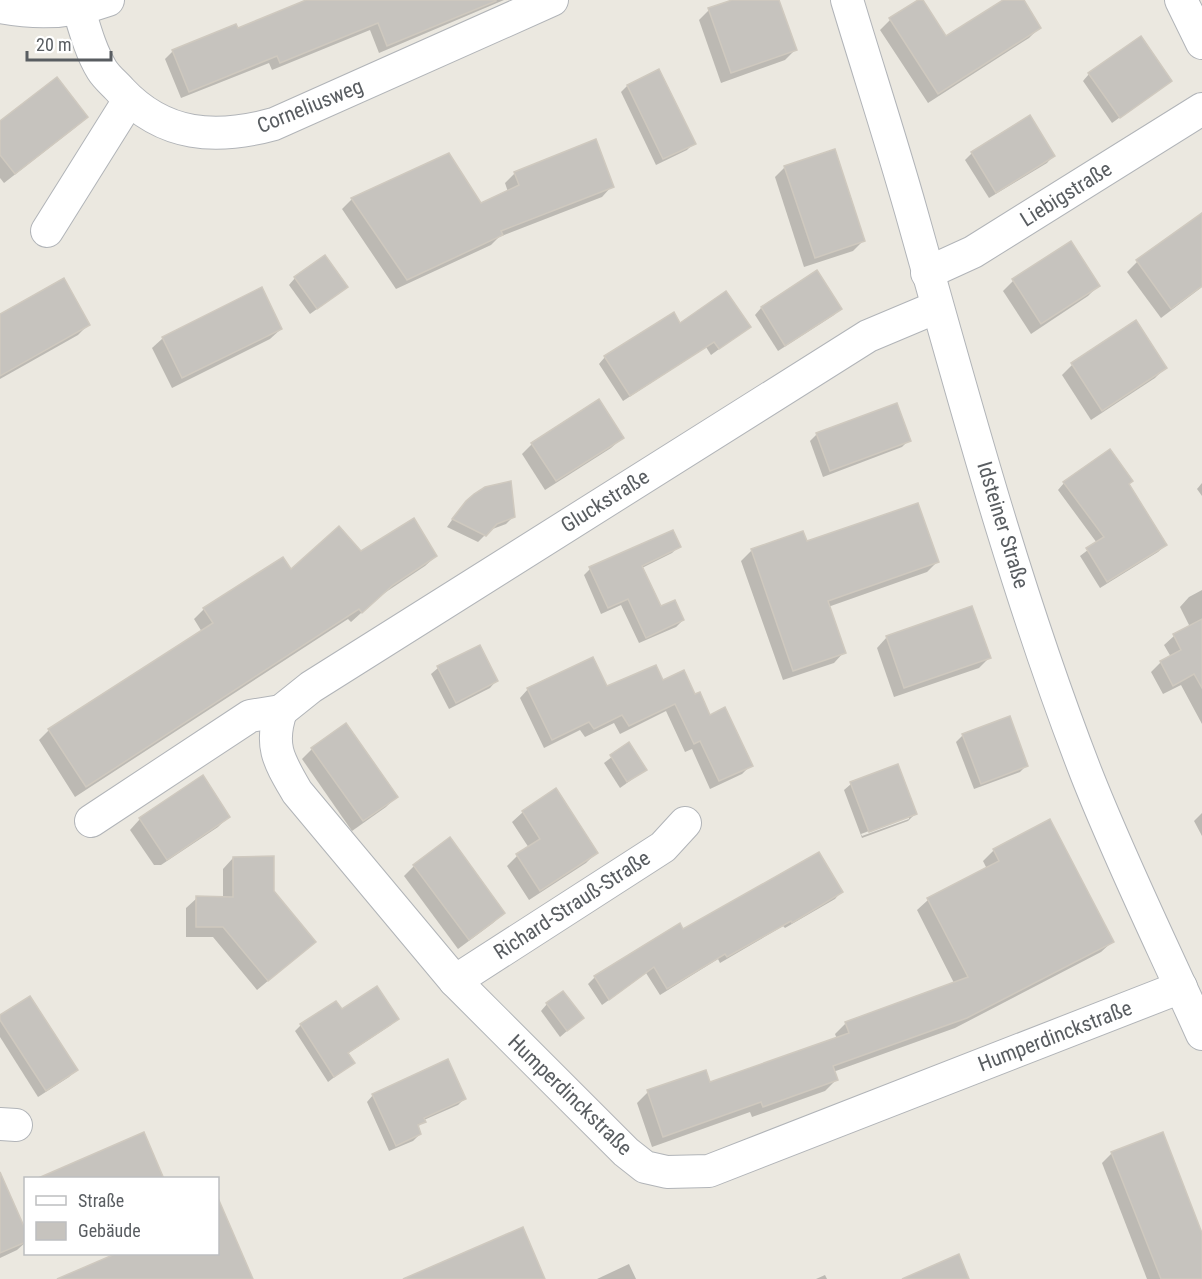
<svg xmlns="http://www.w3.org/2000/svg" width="1202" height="1279" font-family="'Roboto Condensed',sans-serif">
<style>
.shadow{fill:#0003;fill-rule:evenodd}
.building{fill:#c6c3be;stroke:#cfc9bf;stroke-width:1.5}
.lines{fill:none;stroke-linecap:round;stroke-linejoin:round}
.minor-casing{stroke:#b1b4b8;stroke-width:34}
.minor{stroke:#fff;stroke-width:32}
.labels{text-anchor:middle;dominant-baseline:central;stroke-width:4.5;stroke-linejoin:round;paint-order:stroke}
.street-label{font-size:21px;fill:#595d61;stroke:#fff}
</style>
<rect width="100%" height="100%" fill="#ebe8e0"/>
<g class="shadow">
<polygon points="310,0 504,0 379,53 370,30 272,70 269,63 181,98 165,59 173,51 237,30"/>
<polygon points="737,0 777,0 795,50 785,60 721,83 699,20 709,10"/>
<polygon points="1006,0 1022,0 1039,28 1029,38 928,103 880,30 890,20 946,39"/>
<polygon points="1089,74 1170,81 1112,123 1083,81"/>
<polygon points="627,86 694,143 687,150 656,165 621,92"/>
<polygon points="86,117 76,127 4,183 0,178 0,123"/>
<polygon points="1029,117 1053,156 1047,163 989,198 965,160 972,153"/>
<polygon points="785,167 863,241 853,251 804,267 775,177"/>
<polygon points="515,173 612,186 602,197 499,237 491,245 396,289 342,209 352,199 480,205 508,192 505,183"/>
<polygon points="1202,215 1202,287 1161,318 1127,272 1137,262"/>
<polygon points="1070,243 1098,286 1088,296 1031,334 1003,291 1013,281"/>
<polygon points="817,272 840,308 834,315 778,351 755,315 761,308"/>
<polygon points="295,278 339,293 310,314 289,285"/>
<polygon points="0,316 89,324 78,335 0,379"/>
<polygon points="1135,322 1165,368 1155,378 1091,420 1062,375 1072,365"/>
<polygon points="680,325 749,327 711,355 706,347 623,401 599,364 605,357"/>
<polygon points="281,329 270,339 172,388 152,348 163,338"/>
<polygon points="817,434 909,440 902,447 823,477 810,441"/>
<polygon points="622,438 611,448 545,490 522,454 532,444"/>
<polygon points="1064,483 1127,485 1165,545 1158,552 1100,588 1080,556 1097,543 1058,490"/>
<polygon points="1202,483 1202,496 1197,489"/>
<polygon points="459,510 513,517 506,524 490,530 478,542 447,527"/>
<polygon points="802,533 806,543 937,562 927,572 828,607 844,652 834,663 783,680 741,561 751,551"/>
<polygon points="679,546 672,553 642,568 660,608 683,620 676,627 639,643 621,605 601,614 584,575 590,569"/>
<polygon points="361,553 436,556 425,566 380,596 351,622 348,619 75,797 39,740 49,730 202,632 194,619 204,609 290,572"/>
<polygon points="1202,590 1202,724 1181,685 1163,694 1151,672 1161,662 1171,657 1164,645 1174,636 1190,627 1180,607 1189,597"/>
<polygon points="887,637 989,658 979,668 894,697 877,648"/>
<polygon points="438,668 496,681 490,688 449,709 431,674"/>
<polygon points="663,682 694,696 751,765 742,774 710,789 692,749 685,752 666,711 620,734 614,723 585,737 580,730 544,748 520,698 528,689 607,688"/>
<polygon points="963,735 1027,765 1020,772 974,789 956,742"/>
<polygon points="629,744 645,770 620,788 604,763"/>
<polygon points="312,749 396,797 386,807 352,831 302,759"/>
<path d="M 897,766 L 915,814 L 908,821 L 862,838 L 844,790 L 851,784 ZM 909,816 L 909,819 L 862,836 L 861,834 Z"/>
<polygon points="523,812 596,853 586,863 529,900 507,866 517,856 529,848 512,822"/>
<polygon points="1202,813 1202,836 1194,821"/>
<polygon points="228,817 218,827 161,865 154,865 130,830 140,819"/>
<polygon points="994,850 1112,942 1101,952 955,1028 833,1072 836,1080 825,1091 752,1117 750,1112 652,1147 637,1103 648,1092 710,1084 837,1039 835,1034 846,1023 954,983 917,910 928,900 987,869 983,861"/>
<polygon points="233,858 272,892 303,952 257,990 213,937 186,937 186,908 197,898 223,898 223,869"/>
<polygon points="414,866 503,913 493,923 458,949 404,876"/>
<polygon points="841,892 835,899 785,928 783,926 720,963 718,959 660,995 646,973 602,1005 588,984 595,977"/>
<polygon points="547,1004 582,1018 560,1037 541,1011"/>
<polygon points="341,1011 397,1019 391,1025 347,1054 353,1063 328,1082 295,1031 301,1025"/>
<polygon points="0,1017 76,1070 69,1077 38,1097 0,1037"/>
<polygon points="373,1095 465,1098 458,1105 424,1120 417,1128 420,1134 413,1141 389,1151 367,1102"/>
<polygon points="1112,1153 1202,1238 1202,1279 1147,1279 1102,1163"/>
<polygon points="0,1205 26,1235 26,1242 17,1250 0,1258"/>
<polygon points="221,1209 251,1279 61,1279 119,1254 218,1254 218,1211"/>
<polygon points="629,1264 636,1279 597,1279"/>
<polygon points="825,1275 827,1279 816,1279"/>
</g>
<g class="building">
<polygon points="306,0 496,0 496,1 387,46 378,23 280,63 277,56 189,92 172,50 236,24 238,28"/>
<polygon points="732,0 779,0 797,50 731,73 708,8"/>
<polygon points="918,0 923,0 946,36 1003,0 1024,0 1041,28 938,94 889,18"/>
<polygon points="1141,36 1172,81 1120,118 1088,73"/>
<polygon points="659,69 696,144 663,159 627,85"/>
<polygon points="57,77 88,117 15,174 0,155 0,121"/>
<polygon points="1030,115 1055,156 996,193 971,152"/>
<polygon points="596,139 614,187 501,231 503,235 407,280 351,198 449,153 481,203 519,185 514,172"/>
<polygon points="835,149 865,241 815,258 784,166"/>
<polygon points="1202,213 1202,286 1171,309 1136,260"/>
<polygon points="1071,241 1100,286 1041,324 1012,279"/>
<polygon points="325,255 348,287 317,309 294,277"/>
<polygon points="817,270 842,309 785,346 761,307"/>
<polygon points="64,278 90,325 0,376 0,314"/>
<polygon points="262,287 282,329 182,378 162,337"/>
<polygon points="726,291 751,327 719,349 714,342 630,396 604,356 674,312 680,323"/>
<polygon points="1136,320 1167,368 1102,411 1071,363"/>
<polygon points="599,399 624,438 556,481 531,443"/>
<polygon points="897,403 911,441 830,471 816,433"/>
<polygon points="1110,449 1133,481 1129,484 1167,545 1107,582 1086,548 1104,537 1063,482"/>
<polygon points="511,481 515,517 497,524 486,536 452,519 466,501 474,494 485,487"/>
<polygon points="918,503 939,562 828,601 846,653 793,671 751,549 803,531 807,541"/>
<polygon points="414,518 437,556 393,585 362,613 359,609 86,787 48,729 213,623 203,608 283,557 291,569 339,526 361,551"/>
<polygon points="673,530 681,547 642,566 661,606 675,600 684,620 646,638 628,599 608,608 589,567"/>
<polygon points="972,606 991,658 904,688 886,636"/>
<polygon points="1202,619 1202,688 1194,674 1173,686 1160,661 1181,650 1173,634"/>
<polygon points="480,645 498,681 456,703 437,666"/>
<polygon points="593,657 607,686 656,665 663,680 684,670 695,694 700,692 710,715 725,707 753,766 719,781 700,741 694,744 675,704 629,726 622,715 594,729 589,722 552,740 527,688"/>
<polygon points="1010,716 1028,766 981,784 962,734"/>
<polygon points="346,723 398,797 363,821 311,748"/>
<polygon points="629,742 647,770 627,782 610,755"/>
<polygon points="898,764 917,814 869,832 850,782"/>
<polygon points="203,775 230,817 167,860 139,818"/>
<polygon points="556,788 598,853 540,891 516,854 540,839 522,811"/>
<polygon points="1050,819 1114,942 967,1018 833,1066 838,1080 763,1107 761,1102 663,1137 647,1090 706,1070 710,1082 849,1033 845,1022 968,977 927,898 999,861 993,849"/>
<polygon points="450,837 505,913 469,940 413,865"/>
<polygon points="819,852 843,892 792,923 791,921 727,957 725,954 667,989 654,967 609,1000 594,976 680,923 683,929"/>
<polygon points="274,856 274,891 316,942 268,981 223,927 196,927 196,896 233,897 233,857"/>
<polygon points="377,986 399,1019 348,1053 355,1063 334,1077 300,1024 336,1001 342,1009"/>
<polygon points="563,991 584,1018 567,1031 546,1003"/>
<polygon points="30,996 78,1070 46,1091 0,1020 0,1015"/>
<polygon points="448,1059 466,1099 424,1118 426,1122 418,1125 421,1134 396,1146 372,1094"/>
<polygon points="144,1132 164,1179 36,1179"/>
<polygon points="1163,1132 1202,1233 1202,1279 1161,1279 1111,1152"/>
<polygon points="0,1172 26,1231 26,1242 0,1253"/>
<polygon points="218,1198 253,1279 57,1279 115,1254 218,1254"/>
<polygon points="523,1227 545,1279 403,1279"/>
<polygon points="959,1254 969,1279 902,1279"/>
</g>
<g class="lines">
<g class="minor-casing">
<g id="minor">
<path d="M 847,0 C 868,70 891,140 911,211 C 964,399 1015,590 1086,773 C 1121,862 1163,947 1202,1034"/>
<polyline points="1181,0 1202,43"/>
<path d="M 0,7 C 36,14 73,13 108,0"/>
<path d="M 79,10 C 85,30 91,52 102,70 C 107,78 115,84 121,91 C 164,137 216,140 274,124 L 552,0"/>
<polyline points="47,231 129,100"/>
<polyline points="927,273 973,252 1202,109"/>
<path d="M 281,711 C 269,746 279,761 297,792 L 455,981 L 626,1152 L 645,1167 L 667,1172 L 709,1171 L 1181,987"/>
<polyline points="281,711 311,687 868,336 937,307"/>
<polyline points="91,821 250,716 281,711"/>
<polyline points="455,981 663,847 685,823"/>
<polyline points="0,1124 16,1125"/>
</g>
</g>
<use href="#minor" class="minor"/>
</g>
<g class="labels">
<g class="street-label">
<text transform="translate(310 106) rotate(-22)">Corneliusweg</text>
<text transform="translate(1066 194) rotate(-32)">Liebigstraße</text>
<text transform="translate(605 501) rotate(-32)">Gluckstraße</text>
<text transform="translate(1003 525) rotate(73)">Idsteiner Straße</text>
<text transform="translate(572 905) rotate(-33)">Richard-Strauß-Straße</text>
<text transform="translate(1055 1036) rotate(-21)">Humperdinckstraße</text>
<text transform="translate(570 1095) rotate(44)">Humperdinckstraße</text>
</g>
</g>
<rect x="24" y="1177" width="195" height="78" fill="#ffffff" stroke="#bdbec0" stroke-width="1.5"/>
<rect x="36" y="1196" width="30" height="9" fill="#ffffff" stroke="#bdbec0" stroke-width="1.5"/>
<text x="78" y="1207" font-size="18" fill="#595d61">Straße</text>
<rect x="36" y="1222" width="30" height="18" fill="#c6c3be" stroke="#bdbec0" stroke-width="1.5"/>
<text x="78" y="1237" font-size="18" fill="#595d61">Gebäude</text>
<path d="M27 51v9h84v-9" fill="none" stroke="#595d61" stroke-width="3"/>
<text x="36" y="51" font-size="18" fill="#595d61" stroke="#ffffff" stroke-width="4.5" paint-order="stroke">20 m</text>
</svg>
